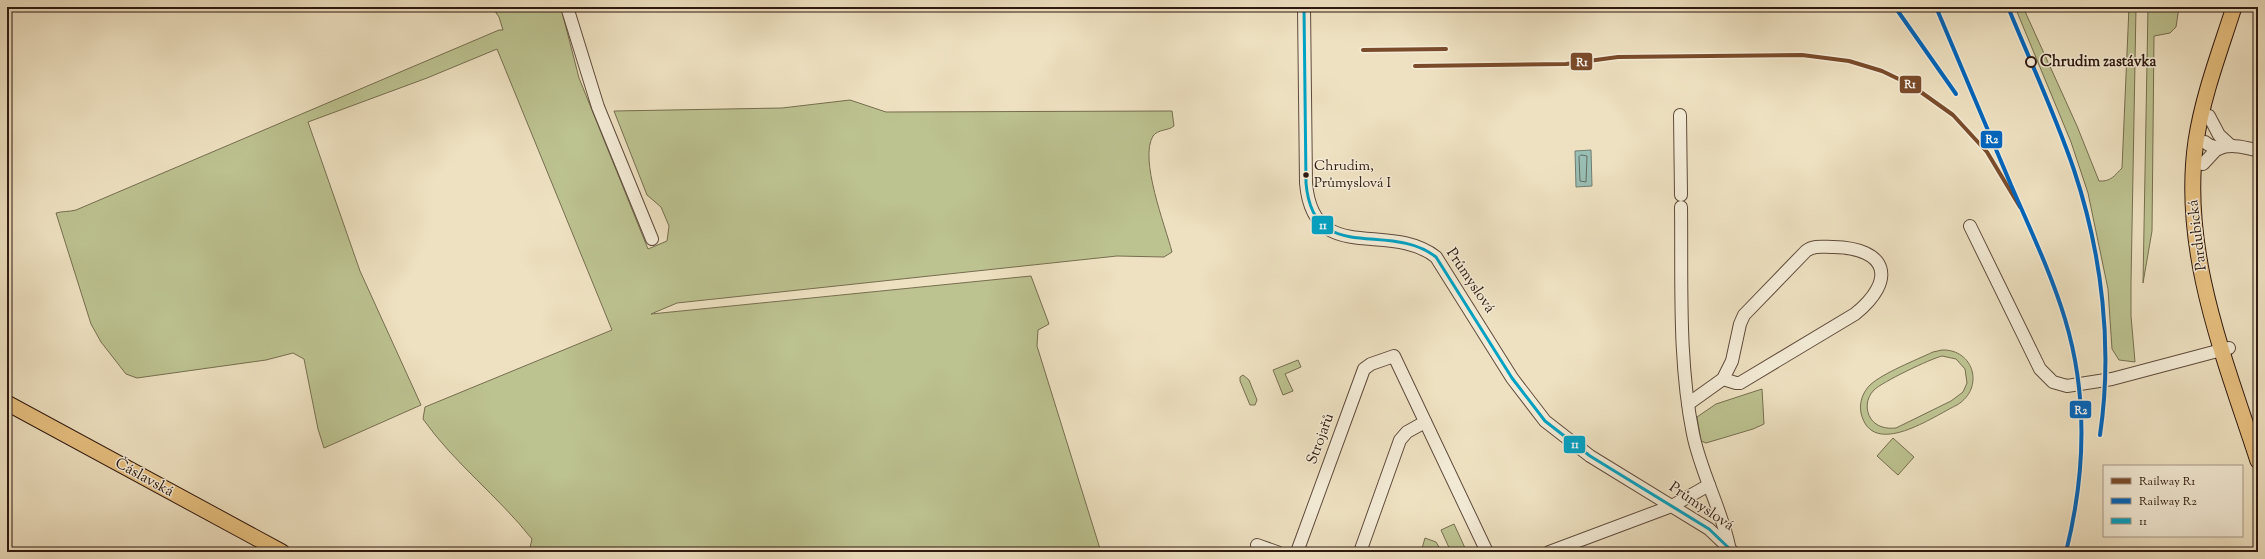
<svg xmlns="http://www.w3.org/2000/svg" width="2265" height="559" font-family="'Sorts Mill Goudy',serif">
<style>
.green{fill:#bcc290;stroke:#766e50;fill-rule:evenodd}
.water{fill:#99beb3;stroke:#6f7c72}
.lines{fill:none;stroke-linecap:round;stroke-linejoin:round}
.shore{stroke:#646c62;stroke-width:1}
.minor-casing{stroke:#5f4b3c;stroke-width:14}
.major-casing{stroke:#2f1910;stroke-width:17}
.minor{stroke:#f4ecd7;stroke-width:12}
.major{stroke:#e7c080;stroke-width:15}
.bus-1-casing{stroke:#f4ecd7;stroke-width:6}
.bus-1{stroke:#02a2c4;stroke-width:3}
.rail-1-casing{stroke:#f4ecd7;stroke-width:7}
.rail-2-casing{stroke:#f4ecd7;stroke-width:7}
.rail-1{stroke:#7a4b2a;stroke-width:4}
.rail-2{stroke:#0065bd;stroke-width:4}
.stop-dot{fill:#f4ecd7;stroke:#2f1910;stroke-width:2}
.bus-dot{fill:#2f1910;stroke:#f4ecd7;stroke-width:1.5}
.labels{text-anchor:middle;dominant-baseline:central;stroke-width:3;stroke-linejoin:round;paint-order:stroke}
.bus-label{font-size:14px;fill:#2f1910;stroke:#f4ecd7;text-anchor:start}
.stop-label{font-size:15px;font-weight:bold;fill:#2f1910;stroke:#f4ecd7;text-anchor:start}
.street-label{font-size:15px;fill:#2f1910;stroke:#f4ecd7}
.line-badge{stroke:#f4ecd7;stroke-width:1.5}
.badge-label{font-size:11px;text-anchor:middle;font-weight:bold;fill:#fff}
</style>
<rect width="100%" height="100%" fill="#eee1c1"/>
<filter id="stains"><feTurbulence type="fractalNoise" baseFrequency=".005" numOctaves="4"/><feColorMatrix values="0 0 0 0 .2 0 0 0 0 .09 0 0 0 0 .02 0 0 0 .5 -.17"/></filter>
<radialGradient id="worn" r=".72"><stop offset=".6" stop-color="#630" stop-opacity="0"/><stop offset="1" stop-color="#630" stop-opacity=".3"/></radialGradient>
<g class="green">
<path d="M 492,7 L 558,7 L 557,9 L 561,8 L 579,78 L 648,249 L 667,241 L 669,226 L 661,207 L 647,195 L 614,111 L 782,108 L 850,100 L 886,112 L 1172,111 L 1174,126 C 1168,131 1158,129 1153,136 C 1139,159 1165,225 1172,252 L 1164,257 L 1117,256 L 677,303 L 651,314 L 1031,276 L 1049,324 L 1038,330 L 1037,346 L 1101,552 L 529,552 L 532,539 C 498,496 454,463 423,419 L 425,407 L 612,330 L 497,49 L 427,78 L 308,122 L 360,271 L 421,405 L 324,448 L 318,429 L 304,359 L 293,353 L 266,360 L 137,378 L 126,374 L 101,342 L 91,324 L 56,213 C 63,211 68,212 76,210 L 499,30 L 503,30 L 499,17 Z"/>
<path d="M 2015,7 L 2023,7 L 2077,126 L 2099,181 C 2111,182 2115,175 2122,168 L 2129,7 L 2136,7 L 2131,283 L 2131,316 L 2135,362 L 2119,360 L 2112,349 L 2108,289 L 2088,193 L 2071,142 Z"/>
<polygon points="2148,7 2179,7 2176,27 2170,33 2154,36 2152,231 2143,283"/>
<path d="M 1942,350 C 1974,349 1985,388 1957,405 C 1934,416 1872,460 1861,413 C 1859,402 1863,392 1870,385 C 1883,373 1916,360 1933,352 ZM 1942,356 L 1956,359 L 1965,369 L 1967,383 L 1963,392 L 1951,401 L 1896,428 C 1886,429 1877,427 1871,419 C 1865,410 1866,398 1874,390 C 1882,382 1930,359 1942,356 Z"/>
<polygon points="1298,360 1301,367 1285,374 1293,391 1283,395 1273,370"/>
<polygon points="1243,375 1249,380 1257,400 1255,405 1250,405 1240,381 1240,377"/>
<polygon points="1762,389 1764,424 1753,429 1706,443 1701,441 1697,417 1716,404"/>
<polygon points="1893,438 1914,457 1898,475 1877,456"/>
<polygon points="1454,524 1465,548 1451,552 1441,530"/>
<polygon points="1425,538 1436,542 1439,547 1438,552 1421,552"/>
</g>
<polygon class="water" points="1591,150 1592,186 1576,187 1575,151"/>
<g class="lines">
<polygon class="shore" points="1581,155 1587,156 1586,182 1580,181 1579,157"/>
<g class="minor-casing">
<g id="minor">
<polyline points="567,7 598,107 652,239"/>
<path d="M 1304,7 L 1306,183 C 1313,267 1389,220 1436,257 L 1512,378 L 1545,421 L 1590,456 L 1709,529 L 1733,552"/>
<polyline points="1680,115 1681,195"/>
<polyline points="2209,116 2219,135 2231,146"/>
<path d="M 2205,142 C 2213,150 2222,146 2232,146 C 2241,146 2250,149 2258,150"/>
<polyline points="2203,164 2216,150 2223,147"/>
<path d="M 1681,207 C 1682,282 1678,360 1693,434 C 1701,473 1721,508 1729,546"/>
<polyline points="1970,226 2040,369 2053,382 2067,386 2112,379 2229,348"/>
<path d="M 1688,404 L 1723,379 L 1736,383 L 1740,383 L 1855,314 C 1897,280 1888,248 1833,247 C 1823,247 1814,245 1806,251 L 1744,315 L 1740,324 L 1732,361 L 1723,379"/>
<polyline points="1257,545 1277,552"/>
<polyline points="1297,552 1364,369 1371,364 1394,356 1487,552"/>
<polyline points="1360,552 1400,440 1407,432 1425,422"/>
<polyline points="1549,552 1672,506 1709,485"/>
</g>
</g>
<g class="major-casing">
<g id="major">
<path d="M 2234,7 C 2220,51 2203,95 2196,141 C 2180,251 2225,359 2258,461"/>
<polyline points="7,403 282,552"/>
</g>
</g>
<use href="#minor" class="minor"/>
<use href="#major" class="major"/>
<g class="bus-1-casing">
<path id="bus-1" d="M 1304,7 L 1306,183 C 1313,267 1389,220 1436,257 L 1512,378 L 1545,421 L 1590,456 L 1709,529 L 1733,552"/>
</g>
<use href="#bus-1" class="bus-1"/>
<g class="rail-1-casing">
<g id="rail-1">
<polyline points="1363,50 1446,49"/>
<polyline points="1415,66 1566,64 1618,57 1802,55 1849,61 1882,71 1911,85 1953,115 1987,152 2020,207"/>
</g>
</g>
<g class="rail-2-casing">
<g id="rail-2">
<polyline points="1895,7 1956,94"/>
<path d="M 1936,7 C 1961,66 1986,126 2011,185 C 2030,229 2051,273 2065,319 C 2088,395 2085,476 2066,552"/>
<path d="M 2008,7 C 2030,61 2055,114 2074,170 C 2102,254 2113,347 2100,435"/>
</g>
</g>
<use href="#rail-1" class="rail-1"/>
<use href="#rail-2" class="rail-2"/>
</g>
<circle class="stop-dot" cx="2031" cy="62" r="5"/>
<circle class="bus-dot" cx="1306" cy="175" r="3.5"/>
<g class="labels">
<g class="bus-label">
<text x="1314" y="167">Chrudim,<tspan x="1314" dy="17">Průmyslová I</tspan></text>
</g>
<g class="stop-label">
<text x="2040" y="62">Chrudim zastávka</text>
</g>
<g class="street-label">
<text transform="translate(2198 235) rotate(-97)">Pardubická</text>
<text transform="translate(1470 281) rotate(56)">Průmyslová</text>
<text transform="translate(1321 439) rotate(-70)">Strojařů</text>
<text transform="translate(144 478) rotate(29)">Čáslavská</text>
<text transform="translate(1701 507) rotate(34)">Průmyslová</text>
</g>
</g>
<g class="line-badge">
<rect x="1570" y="52" width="23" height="19" rx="4" fill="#7a4b2a"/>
<rect x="1899" y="75" width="23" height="19" rx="4" fill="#7a4b2a"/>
<rect x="1980" y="130" width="23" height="19" rx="4" fill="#0065bd"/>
<rect x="1311" y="215" width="23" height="20" rx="4" fill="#02a2c4"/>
<rect x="2069" y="400" width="23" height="19" rx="4" fill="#0065bd"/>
<rect x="1563" y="435" width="23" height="19" rx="4" fill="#02a2c4"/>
</g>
<g class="badge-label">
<text x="1582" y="66">R1</text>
<text x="1910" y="88">R1</text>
<text x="1992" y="143">R2</text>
<text x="1323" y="229">11</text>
<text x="2081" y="414">R2</text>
<text x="1575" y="448">11</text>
</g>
<rect width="2265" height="559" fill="none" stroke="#eee1c1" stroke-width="24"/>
<rect x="8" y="8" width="2249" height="543" fill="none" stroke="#2f1910" stroke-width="2"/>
<rect x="12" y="12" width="2241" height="535" fill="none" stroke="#2f1910"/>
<rect x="2103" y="465" width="140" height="72" fill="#f4ecd7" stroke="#a59887"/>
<rect x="2111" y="478" width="20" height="6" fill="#7a4b2a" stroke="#a59887"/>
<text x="2139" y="485" font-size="12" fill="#2f1910">Railway R1</text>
<rect x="2111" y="498" width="20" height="6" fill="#0065bd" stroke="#a59887"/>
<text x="2139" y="505" font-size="12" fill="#2f1910">Railway R2</text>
<rect x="2111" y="518" width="20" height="6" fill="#02a2c4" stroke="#a59887"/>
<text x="2139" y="525" font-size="12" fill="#2f1910">11</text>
<rect width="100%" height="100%" filter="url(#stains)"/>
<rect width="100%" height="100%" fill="url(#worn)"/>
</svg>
